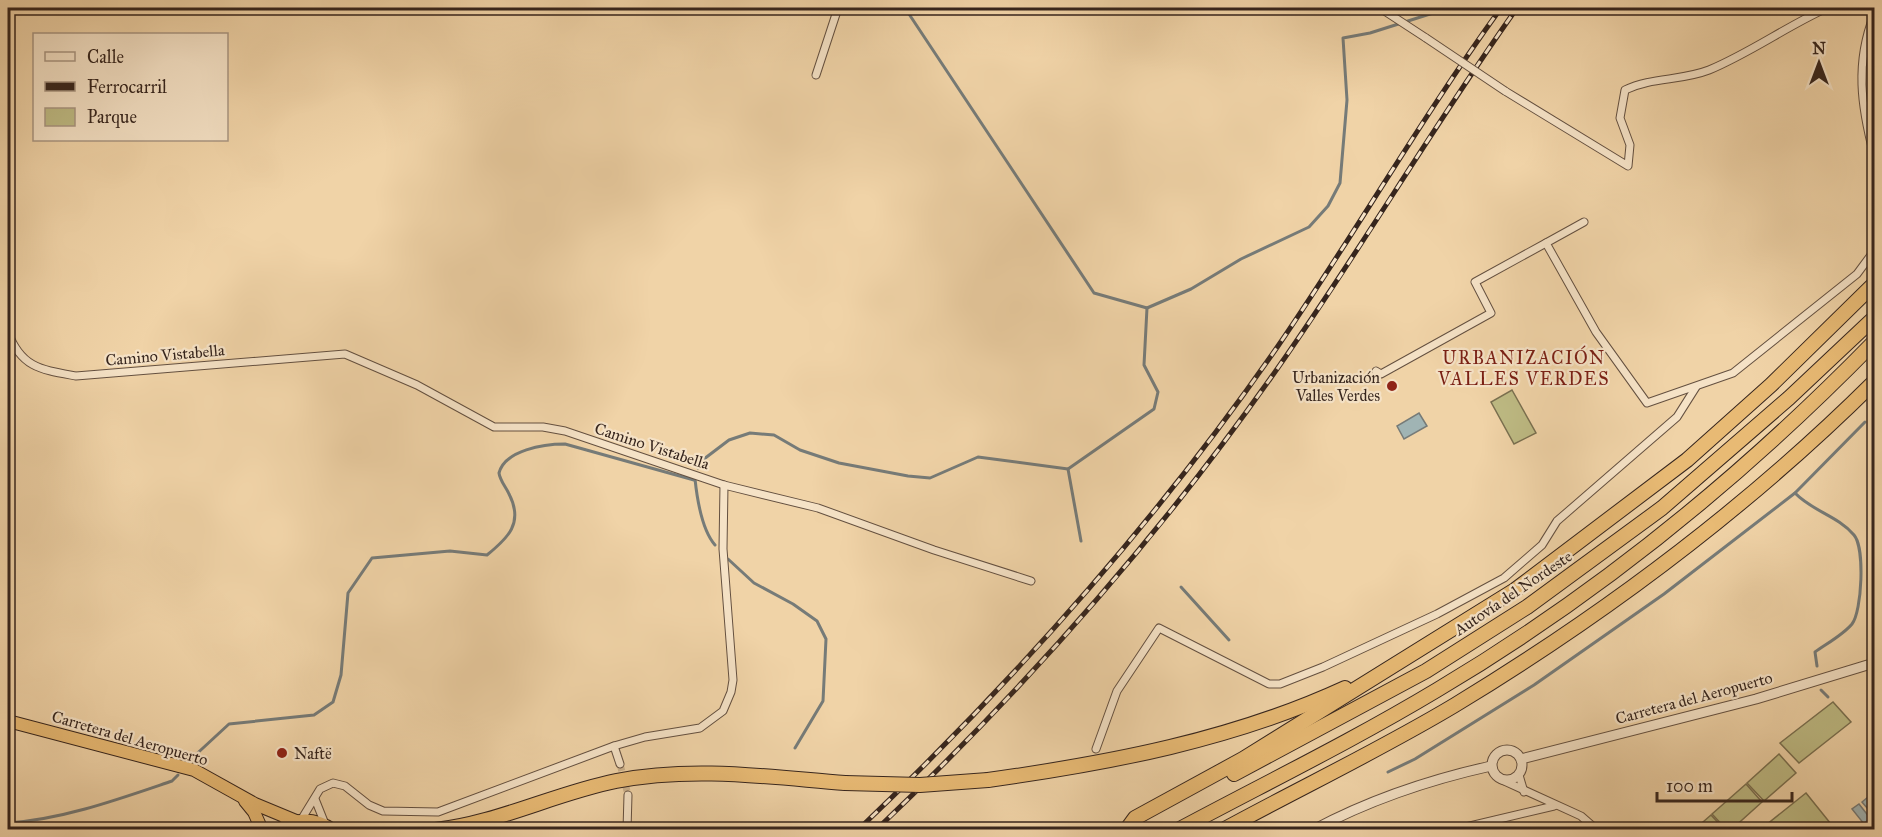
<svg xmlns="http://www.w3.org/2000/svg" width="1882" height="837" font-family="'IM FELL Great Primer',serif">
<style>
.green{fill:#bebb84;stroke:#7a7050;stroke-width:1.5}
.water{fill:#a0b4b4;stroke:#767b78;stroke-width:1.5}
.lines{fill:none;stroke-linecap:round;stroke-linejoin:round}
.stream{stroke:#767b78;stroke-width:3}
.minor-tunnel{stroke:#cbb08b;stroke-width:7;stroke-dasharray:7 3.5;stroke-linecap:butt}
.minor-casing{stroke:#645040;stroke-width:9}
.tertiary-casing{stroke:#645040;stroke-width:11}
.trunk-casing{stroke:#36251d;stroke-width:14}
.motorway-casing{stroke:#36251d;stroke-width:16}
.minor{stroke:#f5e2c6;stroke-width:7}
.tertiary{stroke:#f5e2c6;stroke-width:9}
.trunk{stroke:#e8ba74;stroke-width:12}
.motorway{stroke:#e8ba74;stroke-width:14}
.rail-casing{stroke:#36251d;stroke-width:5}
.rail{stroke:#f5e2c6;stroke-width:3;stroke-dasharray:9;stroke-linecap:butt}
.minor-bridge-casing{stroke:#645040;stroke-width:9;stroke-linecap:butt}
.motorway-bridge-casing{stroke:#36251d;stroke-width:16;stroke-linecap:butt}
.minor-bridge{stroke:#f5e2c6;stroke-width:7}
.motorway-bridge{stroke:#e8ba74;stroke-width:14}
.poi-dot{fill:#8f2418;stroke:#f5e2c6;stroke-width:2}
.labels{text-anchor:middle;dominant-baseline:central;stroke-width:4.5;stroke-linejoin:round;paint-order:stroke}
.street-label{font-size:16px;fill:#36251d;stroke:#f5e2c6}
.poi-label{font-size:16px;fill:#36251d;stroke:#f5e2c6;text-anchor:end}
.neighbourhood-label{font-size:18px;letter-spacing:1.5px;fill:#7a1f14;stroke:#f5e2c6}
</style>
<rect width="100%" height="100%" fill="#f0d3a7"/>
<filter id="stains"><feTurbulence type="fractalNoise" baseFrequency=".00333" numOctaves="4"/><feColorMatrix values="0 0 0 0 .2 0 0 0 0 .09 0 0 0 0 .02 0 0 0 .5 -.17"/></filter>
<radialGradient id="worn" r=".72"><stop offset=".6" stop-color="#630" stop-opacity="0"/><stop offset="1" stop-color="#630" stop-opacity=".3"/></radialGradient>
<g class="green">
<polygon points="1512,390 1536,433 1514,444 1491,402"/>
<polygon points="1833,702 1851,722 1799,763 1780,743"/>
<polygon points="1779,754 1796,773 1764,801 1747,783"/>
<polygon points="1746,784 1762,802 1732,829 1726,829 1712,814"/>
<polygon points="1806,793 1835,829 1761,829"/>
<polygon points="1711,815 1724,829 1695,829"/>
</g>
<g class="water">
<polygon points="1419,413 1427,426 1404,439 1397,426"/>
<polygon points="1874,792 1874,814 1873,815 1862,802"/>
<polygon points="1859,804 1870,818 1864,824 1852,809"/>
</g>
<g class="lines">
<g class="stream">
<polyline points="905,8 1094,293 1147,308 1191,289 1241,259 1309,227 1328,206 1340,183 1347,100 1343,38 1370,33 1449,8"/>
<polyline points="698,468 700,462 729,440 750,433 774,435 800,450 839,463 908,476 930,478 978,457 1068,469 1154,409 1158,392 1144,365 1147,308"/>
<polyline points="1068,469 1081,541"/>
<path d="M 695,479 C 697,498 702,530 715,545"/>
<path d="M 1795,493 C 1812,511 1838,516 1854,535 C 1865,548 1862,611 1852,624 C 1843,635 1826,644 1815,652 L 1817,666"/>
<polyline points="728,559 754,583 793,604 817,621 826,639 823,701 795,748"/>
<polyline points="1181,587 1229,640"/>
<polyline points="1821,690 1828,697"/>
<path d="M 190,760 L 229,724 L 314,715 L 333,702 L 341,675 L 348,593 L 372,558 L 450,551 L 487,555 C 508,538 524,523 509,494 C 506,487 500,481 499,473 C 505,450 544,444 565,444 L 694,480"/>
<polyline points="1388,772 1415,759 1534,685 1664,594 1795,493 1865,422"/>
<path d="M 8,823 C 64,819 119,799 172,781 L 178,775"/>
</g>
<polyline class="minor-tunnel" points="620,764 628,795"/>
<g class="minor-casing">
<g id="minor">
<polyline points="1380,8 1426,38"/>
<path d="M 1874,15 C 1855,63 1861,106 1874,155"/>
<polyline points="816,75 838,8"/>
<path d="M 1505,91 L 1628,166 L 1630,145 L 1620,118 L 1625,90 C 1652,77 1681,81 1709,70 C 1750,53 1787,26 1827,8"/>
<polyline points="1584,222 1546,243 1596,332 1647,403 1733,373 1857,274 1874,251"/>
<path d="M 8,332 C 21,368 42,370 76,376 L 345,354 L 417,385 L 494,427 L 543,427 L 565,431 L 724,485 L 818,508 L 934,550 L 1031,581"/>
<polyline points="1376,371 1381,374 1491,313 1475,282 1546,243"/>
<polyline points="1872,413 1874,422"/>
<polyline points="614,746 620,764"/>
<polyline points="1096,749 1117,691 1159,628 1269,684 1280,684 1323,667 1437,614 1504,578 1542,545 1557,521 1677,417 1696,387"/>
<polyline points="1519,775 1524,792"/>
<polyline points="1502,780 1581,816 1597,830"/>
<polyline points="315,799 325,824"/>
<polyline points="301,820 320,789 333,783 345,786 369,805 383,811 438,812 614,746 645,737 700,728 723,711 731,692 733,680 723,549 724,485"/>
<polyline points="627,830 628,795"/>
<polyline points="1453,830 1554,806"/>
</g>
</g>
<g class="tertiary-casing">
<g id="tertiary">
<circle cx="1507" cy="765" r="15"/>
<polyline points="1521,759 1756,699 1874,663"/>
<path d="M 1313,830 C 1371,799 1428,780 1491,766"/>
</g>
</g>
<g class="trunk-casing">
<g id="trunk">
<polyline points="8,721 194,770 255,804 296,821"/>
<polyline points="245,801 254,812 262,830"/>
<path d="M 278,830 C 297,817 314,817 333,830"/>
</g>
</g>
<g class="motorway-casing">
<g id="motorway">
<polyline points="1234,774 1426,671 1527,607 1662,508 1789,398 1874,318"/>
<path d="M 988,780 C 1110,763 1232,740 1345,688"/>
<polyline points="1127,829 1135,818 1243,759 1515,590 1687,460 1771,385 1874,284"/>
<path d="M 435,830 C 495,824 556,793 616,781 C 693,766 768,777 845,783"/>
<path d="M 1178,830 C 1264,784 1352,741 1437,690 C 1597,595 1744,475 1874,342"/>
<path d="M 1223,830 C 1300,788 1380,750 1455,705 C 1605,614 1749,506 1874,382"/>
</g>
</g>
<use href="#minor" class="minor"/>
<use href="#tertiary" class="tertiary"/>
<use href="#trunk" class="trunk"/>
<use href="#motorway" class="motorway"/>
<g class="rail-casing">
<g id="rail">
<path d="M 858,830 C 1013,682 1156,522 1278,346 C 1354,235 1422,117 1501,8"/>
<path d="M 876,830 C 1021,692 1154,543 1270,379 C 1356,258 1431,129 1517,8"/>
</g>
</g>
<use href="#rail" class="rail"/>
<g class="minor-bridge-casing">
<polyline id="minor-bridge" points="1426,38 1505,91"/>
</g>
<g class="motorway-bridge-casing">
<polyline id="motorway-bridge" points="845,783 920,785 988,780"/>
</g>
<use href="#minor-bridge" class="minor-bridge"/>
<use href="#motorway-bridge" class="motorway-bridge"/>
</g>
<g class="poi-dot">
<circle cx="1392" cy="386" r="6"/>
<circle cx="282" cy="753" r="6"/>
</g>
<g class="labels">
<g class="street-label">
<text transform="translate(165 355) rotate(-5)">Camino Vistabella</text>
<text transform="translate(652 446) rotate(18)">Camino Vistabella</text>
<text transform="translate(1513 593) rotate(-34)">Autovía del Nordeste</text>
<text transform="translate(1694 698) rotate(-15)">Carretera del Aeropuerto</text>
<text transform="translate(130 738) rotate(16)">Carretera del Aeropuerto</text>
</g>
<g class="poi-label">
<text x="1380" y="377">Urbanización<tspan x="1380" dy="18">Valles Verdes</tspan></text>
<text x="294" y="753" text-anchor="start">Naftë</text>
</g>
<g class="neighbourhood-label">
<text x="1524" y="358">URBANIZACIÓN<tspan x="1524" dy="21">VALLES VERDES</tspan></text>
</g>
</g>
<rect width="1882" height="837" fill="none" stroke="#f0d3a7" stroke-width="30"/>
<rect x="9" y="9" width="1864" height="819" fill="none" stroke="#36251d" stroke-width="3"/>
<rect x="15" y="15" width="1852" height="807" fill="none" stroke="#36251d" stroke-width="1.5"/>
<rect x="33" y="33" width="195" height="108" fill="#f5e2c6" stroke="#a99682" stroke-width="1.5"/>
<rect x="45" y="52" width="30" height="9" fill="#f5e2c6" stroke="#a99682" stroke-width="1.5"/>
<text x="87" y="63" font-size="18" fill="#36251d">Calle</text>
<rect x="45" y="82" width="30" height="9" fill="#36251d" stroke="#a99682" stroke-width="1.5"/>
<text x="87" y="93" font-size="18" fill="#36251d">Ferrocarril</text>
<rect x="45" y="108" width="30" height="18" fill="#bebb84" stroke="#a99682" stroke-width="1.5"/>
<text x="87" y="123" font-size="18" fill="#36251d">Parque</text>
<g transform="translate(1819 63)" stroke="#f5e2c6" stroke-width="4.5" paint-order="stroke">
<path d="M0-4.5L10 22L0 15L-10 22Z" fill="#36251d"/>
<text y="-9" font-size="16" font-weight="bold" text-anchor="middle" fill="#36251d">N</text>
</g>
<path d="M1657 792v9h135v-9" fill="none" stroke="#36251d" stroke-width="3"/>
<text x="1666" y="792" font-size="18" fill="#36251d" stroke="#f5e2c6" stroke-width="4.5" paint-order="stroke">100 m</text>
<rect width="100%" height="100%" filter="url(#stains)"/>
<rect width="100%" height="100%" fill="url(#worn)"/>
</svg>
